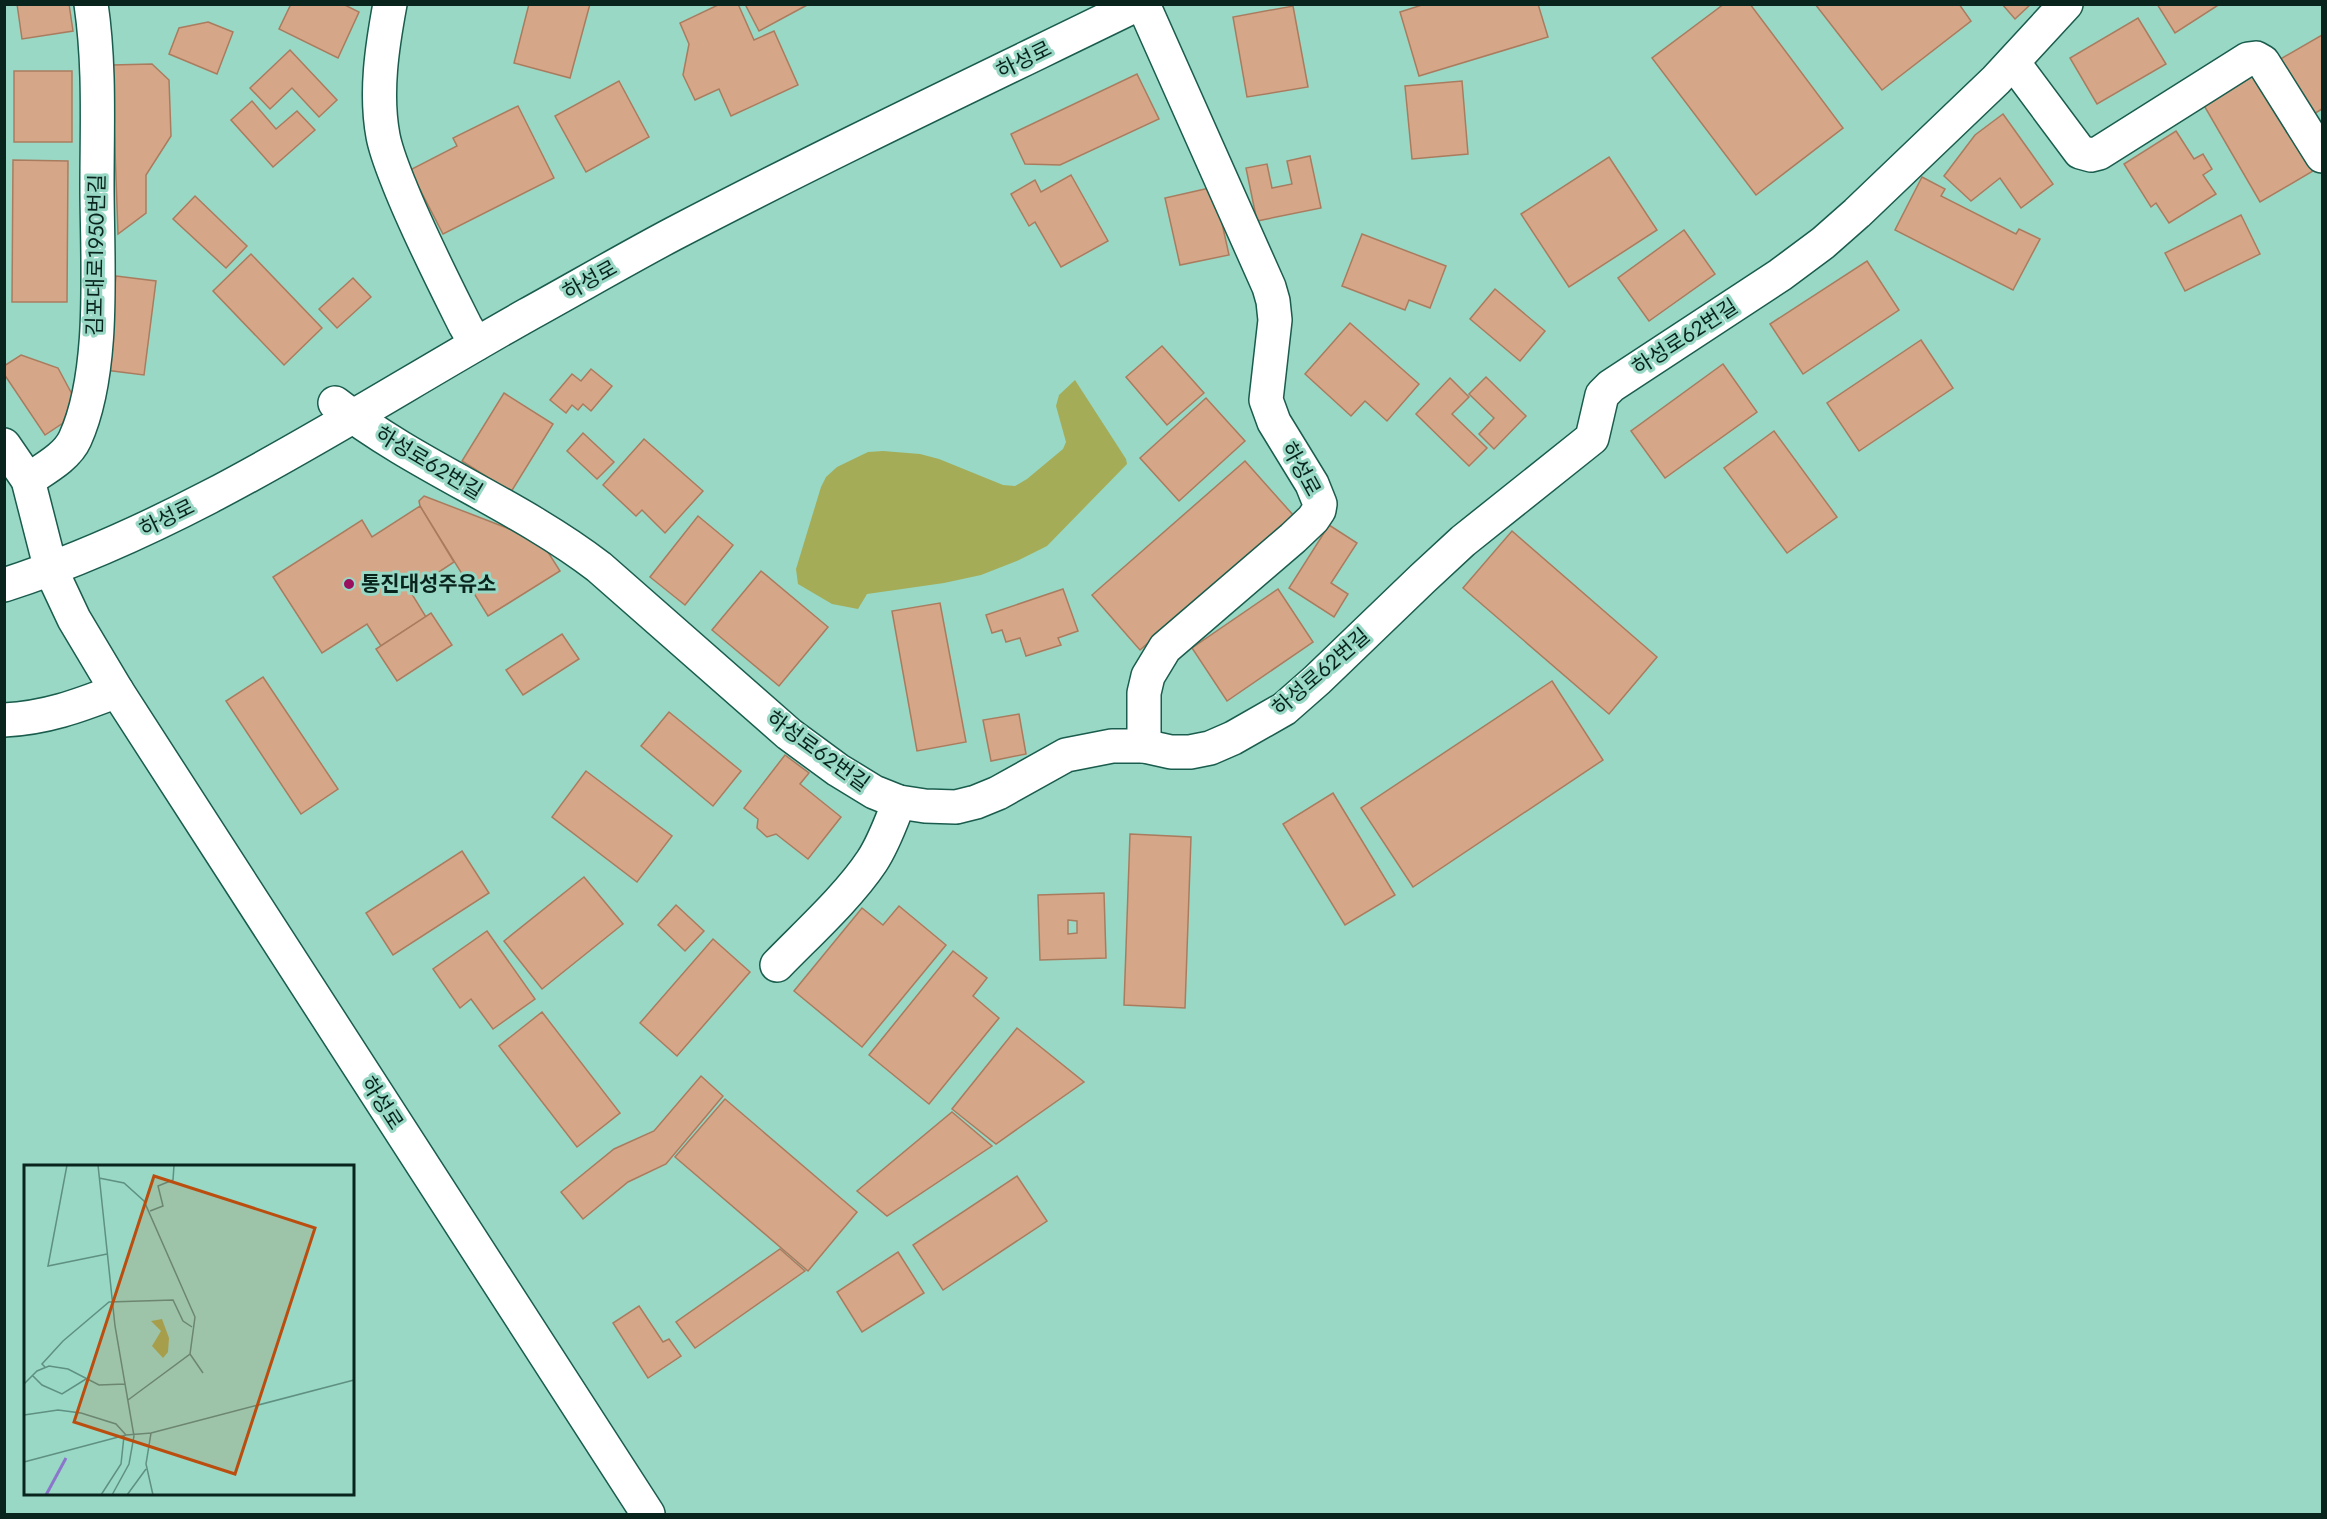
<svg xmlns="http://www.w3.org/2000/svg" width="2327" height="1519" font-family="Jost,'Noto Sans KR',sans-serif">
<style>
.green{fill:#a4ac58}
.building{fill:#d6a688;stroke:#aa7c5f;stroke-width:1.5;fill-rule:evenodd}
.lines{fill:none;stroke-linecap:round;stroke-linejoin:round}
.minor-casing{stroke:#1a5c4d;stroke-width:36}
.minor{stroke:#fff;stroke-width:33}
.poi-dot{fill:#9b0f5f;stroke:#98d8c5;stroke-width:2}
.labels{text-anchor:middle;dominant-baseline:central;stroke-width:6;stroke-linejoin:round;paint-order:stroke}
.street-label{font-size:21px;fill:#09241d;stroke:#98d8c5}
.poi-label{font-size:21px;font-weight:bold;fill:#09241d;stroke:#98d8c5;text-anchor:start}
.inset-river{fill:none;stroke:#8b76cc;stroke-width:3}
.inset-road{fill:none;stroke:#5f9082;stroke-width:1.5}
.view{fill:#bb4e0f;fill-opacity:0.15;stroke:#bb4e0f;stroke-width:3}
.inset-edge{fill:none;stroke:#09241d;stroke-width:3}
</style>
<rect width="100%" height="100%" fill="#98d8c5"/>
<polygon class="green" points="1075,380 1126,459 1127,464 1047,546 1019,560 981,575 944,583 867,594 858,609 832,604 798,584 796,569 821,487 826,477 837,467 868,452 883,451 920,454 939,459 1003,485 1015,486 1027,479 1063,449 1066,442 1056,406 1059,395"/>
<g class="building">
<polygon points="17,4 69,4 73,31 22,39"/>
<polygon points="291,4 343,4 359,12 338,58 279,29"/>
<polygon points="529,4 590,4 570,78 514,63"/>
<polygon points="720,4 738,4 754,40 774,31 798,85 731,116 719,89 695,100 683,75 689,44 680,23"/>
<polygon points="745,4 809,4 759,31"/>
<polygon points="1425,4 1538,4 1548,37 1419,76 1400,12"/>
<polygon points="1724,4 1750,4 1843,128 1756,195 1652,58"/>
<polygon points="1815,4 1959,4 1971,21 1882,90"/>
<polygon points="2002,4 2031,4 2015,19"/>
<polygon points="2157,4 2220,4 2175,33"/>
<polygon points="1293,6 1308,87 1247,97 1233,17"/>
<polygon points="2138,18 2166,64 2097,104 2070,58"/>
<polygon points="208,22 233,32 217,74 169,54 179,28"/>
<polygon points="2322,35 2322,109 2309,117 2277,61"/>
<polygon points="290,50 337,100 319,117 292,88 270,109 250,88"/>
<polygon points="152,64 169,80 171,136 146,175 146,213 118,234 112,65"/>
<rect x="14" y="71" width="58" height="71"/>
<polygon points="2254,71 2313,171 2260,202 2202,102"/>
<polygon points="1137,74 1159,119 1060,165 1025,164 1011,134"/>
<polygon points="619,81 649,137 586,172 555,116"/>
<polygon points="1462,81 1468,154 1412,159 1405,86"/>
<polygon points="252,101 276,129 297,111 315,130 273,167 231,120"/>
<polygon points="518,106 554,178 443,234 410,170 457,146 453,138"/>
<polygon points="2003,114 2053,184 2021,208 2000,178 1971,201 1944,176 1975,135"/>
<polygon points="2176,131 2194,159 2203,154 2212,169 2203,175 2216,194 2169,223 2156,203 2151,207 2124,164"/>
<polygon points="1310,156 1321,208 1257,221 1246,168 1267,164 1272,188 1292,184 1287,161"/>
<polygon points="1609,157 1657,230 1569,287 1521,214"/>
<polygon points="13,160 68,161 67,302 12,302"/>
<polygon points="1071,175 1108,241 1061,267 1035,222 1029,226 1011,194 1035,180 1041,192"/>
<polygon points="1922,177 1945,189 1941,196 2016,234 2019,229 2040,239 2013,290 1895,230"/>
<polygon points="1214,187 1229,255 1180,265 1165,198"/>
<polygon points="195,196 247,246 226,268 173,219"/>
<polygon points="2241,215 2260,254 2185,291 2165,253"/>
<polygon points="1684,230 1715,274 1649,321 1618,278"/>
<polygon points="1362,234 1446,266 1430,308 1409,300 1405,310 1342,286"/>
<polygon points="251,254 322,328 284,365 213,291"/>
<polygon points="1867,261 1899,310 1803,374 1770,324"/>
<polygon points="116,276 156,281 144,375 105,370"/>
<polygon points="353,278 371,297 337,328 319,309"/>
<polygon points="1495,289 1545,331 1520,361 1470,319"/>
<polygon points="1350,323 1419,384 1387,421 1365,401 1351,416 1305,374"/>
<polygon points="1921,340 1953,388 1859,451 1827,403"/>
<polygon points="1162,346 1204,393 1167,425 1126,377"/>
<polygon points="21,355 58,368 73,396 63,423 45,435 4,374 4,366"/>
<polygon points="1723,364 1757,412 1665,478 1631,431"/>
<polygon points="591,369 612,386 591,411 583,404 578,410 572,405 566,413 550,400 572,374 581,381"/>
<polygon points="1486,377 1526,416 1494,449 1479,434 1494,418 1469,394"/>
<polygon points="1450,378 1469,397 1452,414 1487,448 1469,466 1416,414"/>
<polygon points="504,393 553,424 511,492 462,461"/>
<polygon points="1206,398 1245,441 1179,501 1140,458"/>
<polygon points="1774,431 1837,517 1787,553 1724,468"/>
<polygon points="583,433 614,462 597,479 567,451"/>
<polygon points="644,439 703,491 665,533 642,510 636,516 603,485"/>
<polygon points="1245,461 1294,516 1140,650 1092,595"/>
<polygon points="424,496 541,541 560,571 488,616 420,506 419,501"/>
<polygon points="420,506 454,562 410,591 426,617 381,646 367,624 322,653 273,577 362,520 372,537"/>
<polygon points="698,516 733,545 685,605 650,577"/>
<polygon points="1329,525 1357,543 1331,583 1348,594 1334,617 1289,588"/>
<polygon points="1512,531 1657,657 1609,714 1463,588"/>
<polygon points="761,571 828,627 779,686 712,630"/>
<polygon points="1063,589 1078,631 1058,638 1061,645 1026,656 1020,638 1006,642 1002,630 992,633 986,615"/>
<polygon points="1278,589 1313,642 1227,701 1192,648"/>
<polygon points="940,603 966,742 917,751 892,611"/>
<polygon points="431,613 452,645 397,681 376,649"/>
<polygon points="562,634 579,659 523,695 506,670"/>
<polygon points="263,677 338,789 301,814 226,701"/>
<polygon points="1552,681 1603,760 1413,887 1361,808"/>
<polygon points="669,712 741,771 713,806 641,746"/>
<polygon points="1019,714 1026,754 991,761 983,720"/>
<polygon points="785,755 809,773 800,784 841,817 808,859 776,834 767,837 757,828 758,819 744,808"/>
<polygon points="586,771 672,836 637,882 552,817"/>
<polygon points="1333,793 1395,895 1345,925 1283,824"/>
<polygon points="1130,834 1191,837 1185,1008 1124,1005"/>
<polygon points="462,851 489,893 393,955 366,913"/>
<polygon points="584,877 623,924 542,989 504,941"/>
<path d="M 1104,893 L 1106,958 L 1040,960 L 1038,895 ZM 1068,920 L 1077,921 L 1077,933 L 1068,934 Z"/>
<polygon points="676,905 704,931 685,951 658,925"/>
<polygon points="899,906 946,945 862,1047 794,991 862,908 883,925"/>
<polygon points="487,931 535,999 493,1029 471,999 460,1008 433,969"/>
<polygon points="713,939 750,972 677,1056 640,1023"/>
<polygon points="953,951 987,978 973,996 999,1018 929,1104 869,1055"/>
<polygon points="542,1012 620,1113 577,1147 499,1046"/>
<polygon points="1017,1028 1084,1082 996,1144 952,1109"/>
<polygon points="701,1076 723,1096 666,1164 628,1182 583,1219 561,1192 614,1149 654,1131"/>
<polygon points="725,1099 857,1212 808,1271 675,1157"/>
<polygon points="952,1112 992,1146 887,1216 857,1191"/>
<polygon points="1017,1176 1047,1221 943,1290 913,1245"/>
<polygon points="780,1249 805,1271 695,1348 676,1322"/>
<polygon points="898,1252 924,1293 862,1332 837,1292"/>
<polygon points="639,1306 663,1342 669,1339 681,1356 648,1378 613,1323"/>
</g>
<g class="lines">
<g class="minor-casing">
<g id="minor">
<path d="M 390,4 C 382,47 375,93 383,136 C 386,152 393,169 399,184 C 418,232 442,279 465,325 L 476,344"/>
<polyline points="1143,4 1269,287 1273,301 1275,320 1266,400 1274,422 1312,484 1320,504 1319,510 1313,519 1293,538 1165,648 1148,676 1144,693 1144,746"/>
<polyline points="2013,62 2080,152 2091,155 2099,153 2248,59 2256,58 2263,62 2322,156"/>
<path d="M 335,403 C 417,467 517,504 599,567 L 789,734 L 838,770 L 874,792 L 899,802 L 925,806 L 956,807 L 976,802 L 998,793 L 1066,755 L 1112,746 L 1144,746 L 1171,752 L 1190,752 L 1210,748 L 1233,738 L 1284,709 L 1317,680 L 1422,579 L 1463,541 L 1592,438 L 1602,395 L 1611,386 L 1780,275 L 1823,243 L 1857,213 L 1996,80 L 2066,4"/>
<path d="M 4,445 L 28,480 L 51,570 L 74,619 L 117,691 C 78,706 46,718 4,720"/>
<path d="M 28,480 C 44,469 67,457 75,439 C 106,371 97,261 97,186 C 97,126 100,65 91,4"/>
<path d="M 4,585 C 192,524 356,411 527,315 C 576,288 624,260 673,234 C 826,154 982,80 1138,4"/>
<polyline points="117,691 648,1514"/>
<path d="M 777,965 C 808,933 848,897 872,861 C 884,843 891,822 899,802"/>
</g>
</g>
<use href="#minor" class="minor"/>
</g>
<circle class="poi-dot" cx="349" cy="584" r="6"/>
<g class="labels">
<g class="street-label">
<text transform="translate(1024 60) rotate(-26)">하성로</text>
<text transform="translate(96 255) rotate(-89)">김포대로1950번길</text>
<text transform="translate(590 280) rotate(-29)">하성로</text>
<text transform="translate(1685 337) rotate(-33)">하성로62번길</text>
<text transform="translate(429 463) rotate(31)">하성로62번길</text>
<text transform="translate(1301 469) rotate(61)">하성로</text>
<text transform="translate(167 518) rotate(-26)">하성로</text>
<text transform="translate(1321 672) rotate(-41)">하성로62번길</text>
<text transform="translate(818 751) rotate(36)">하성로62번길</text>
<text transform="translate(382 1103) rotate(57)">하성로</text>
</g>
<g class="poi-label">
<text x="361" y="584">통진대성주유소</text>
</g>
</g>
<g transform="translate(24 1165)">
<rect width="330" height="330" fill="#98d8c5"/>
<path d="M 138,154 L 145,173 L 144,187 L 139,193 L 128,181 L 137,166 L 127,156 Z" fill="#a4ac58"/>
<path class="inset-river" d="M 22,330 L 42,293"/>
<path class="inset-road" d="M 43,0 L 24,101 L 83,89M 74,0 L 91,161 L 110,271 L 105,299 L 88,330M 75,13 L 100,18 L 120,36 L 171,152 L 166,189 L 104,235M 126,46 L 139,41 L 134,21 L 149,15 L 150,0M 166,189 L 179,208M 21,202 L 18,199 L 39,176 L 85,137 L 149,135 L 159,156 L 168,162M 8,210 L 18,220 L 38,229 L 62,214M 0,219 L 13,206 L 25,201 L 44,204 L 75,220 L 101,219M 0,250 L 34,245 L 57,248 L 92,259 L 102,270M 127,268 L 330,215M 0,297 L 102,270 L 127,268 L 122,299 L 129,330M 77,330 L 97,299 L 100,271M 103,330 L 122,304"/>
<path class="view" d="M 130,11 L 291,63 L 211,309 L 50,257 Z"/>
<rect width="330" height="330" class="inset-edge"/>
</g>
<rect width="2327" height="1519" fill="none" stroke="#09241d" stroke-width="12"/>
</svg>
